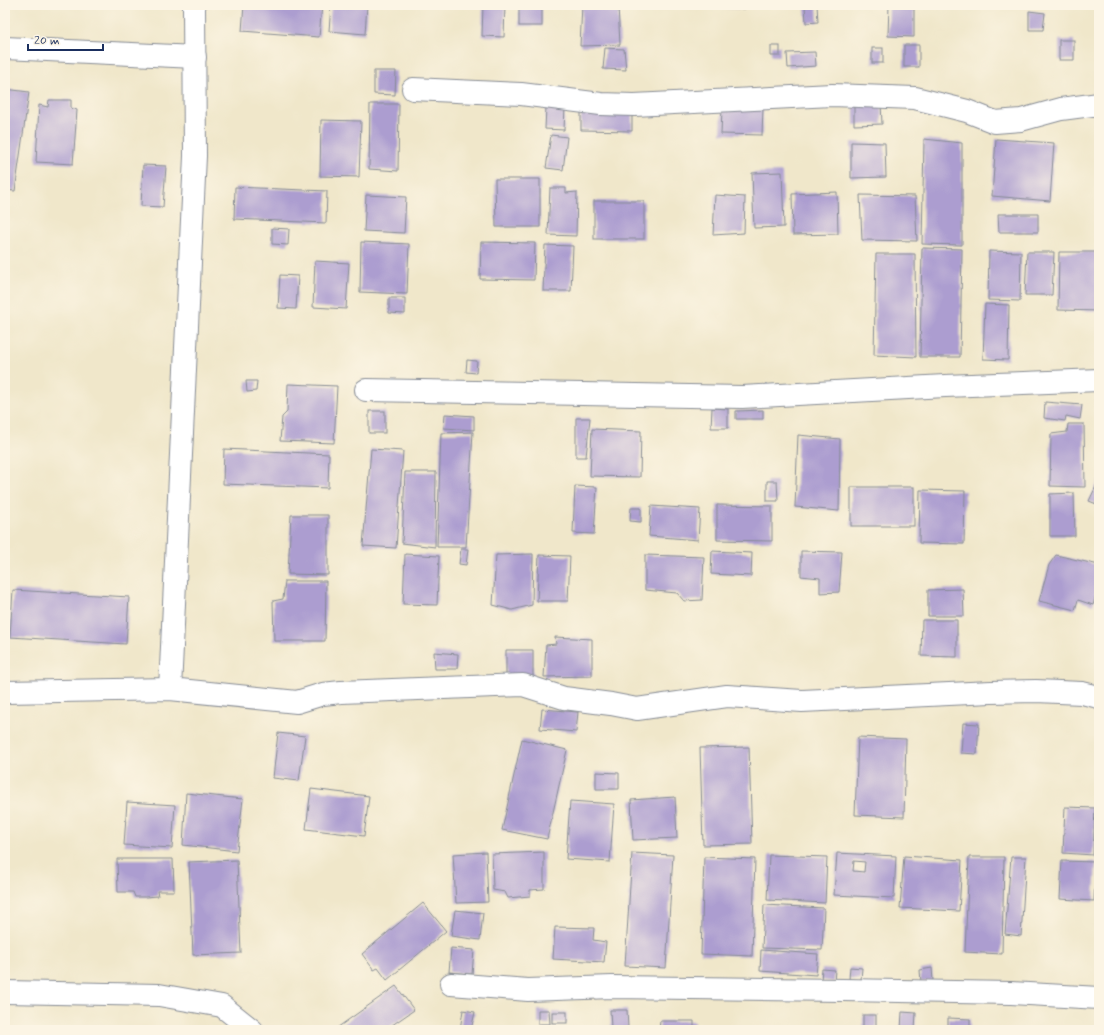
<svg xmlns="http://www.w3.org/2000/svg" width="1104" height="1035" font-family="Mynerve,sans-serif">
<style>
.building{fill:#ac9dd0;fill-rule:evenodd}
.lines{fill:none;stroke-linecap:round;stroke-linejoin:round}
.minor-casing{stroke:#868b94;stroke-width:24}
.minor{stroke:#fff;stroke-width:22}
</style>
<rect width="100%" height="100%" fill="#fcf5e5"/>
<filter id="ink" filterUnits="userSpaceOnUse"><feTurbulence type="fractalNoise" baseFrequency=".025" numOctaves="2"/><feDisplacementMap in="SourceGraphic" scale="8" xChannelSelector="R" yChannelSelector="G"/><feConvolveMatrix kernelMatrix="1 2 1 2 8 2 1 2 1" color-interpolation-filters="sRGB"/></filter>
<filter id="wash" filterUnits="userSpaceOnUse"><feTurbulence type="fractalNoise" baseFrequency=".012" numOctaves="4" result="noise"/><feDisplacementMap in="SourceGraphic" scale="16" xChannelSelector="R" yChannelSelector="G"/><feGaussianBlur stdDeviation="0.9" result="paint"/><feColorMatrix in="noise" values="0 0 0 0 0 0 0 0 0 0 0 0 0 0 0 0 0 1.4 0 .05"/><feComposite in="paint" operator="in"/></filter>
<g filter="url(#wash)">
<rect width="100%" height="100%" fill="#f0e7ca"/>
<g id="blocks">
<g class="building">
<polygon points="244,5 322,5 319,37 242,31"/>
<polygon points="331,5 367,5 365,34 329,31"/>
<polygon points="483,5 505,5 504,37 482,36"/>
<rect x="519" y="5" width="23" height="21"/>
<polygon points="582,5 618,5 620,45 580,46"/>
<polygon points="716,5 745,5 745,9 716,8"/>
<polygon points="805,5 817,5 818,22 806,23"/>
<polygon points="889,5 914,5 914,37 888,36"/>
<polygon points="1029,11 1045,13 1043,30 1029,30"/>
<rect x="1059" y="40" width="15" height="20"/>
<rect x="904" y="45" width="15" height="22"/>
<rect x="771" y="46" width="9" height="10"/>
<polygon points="605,48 624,49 626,70 603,69"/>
<rect x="872" y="48" width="11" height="15"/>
<polygon points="815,52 816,66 788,68 787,53"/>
<polygon points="374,71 396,71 395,95 374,94"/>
<polygon points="5,89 29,92 15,191 5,190"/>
<polygon points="49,100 71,100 71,108 77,110 73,164 36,162 39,105 48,107"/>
<polygon points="881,103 882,124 854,125 854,104"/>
<polygon points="370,104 399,104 398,171 369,169"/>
<polygon points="546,107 565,107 564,130 545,129"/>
<polygon points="722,108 763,109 762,135 721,134"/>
<polygon points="581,109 632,109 632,131 581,130"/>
<polygon points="321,120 361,121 359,177 320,176"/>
<polygon points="551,135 567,137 563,170 546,168"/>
<polygon points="924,139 962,143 962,245 922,244"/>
<polygon points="996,139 1054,143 1050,201 992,196"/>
<polygon points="851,142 885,143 886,177 851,178"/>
<polygon points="143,165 166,166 163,207 141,206"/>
<polygon points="782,172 784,227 754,228 752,173"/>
<polygon points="495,179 540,179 540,227 496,227"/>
<polygon points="235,187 327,191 326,223 234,219"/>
<polygon points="550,188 566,188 566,193 577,192 576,236 548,235"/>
<polygon points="837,192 838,234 793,235 792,194"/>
<polygon points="366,195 406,197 404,233 364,231"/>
<polygon points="715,195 745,197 744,233 713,235"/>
<polygon points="860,195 915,196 917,241 862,240"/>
<rect x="594" y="201" width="50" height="38"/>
<polygon points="998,214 1038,214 1038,232 999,232"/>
<polygon points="272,228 289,229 288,245 272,244"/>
<polygon points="361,242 409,244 407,294 360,292"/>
<polygon points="481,242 535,243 534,280 480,279"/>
<polygon points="545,245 573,246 571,291 543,291"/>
<polygon points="922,248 962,249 960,357 920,357"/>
<polygon points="989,251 1021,252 1020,301 988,300"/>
<polygon points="1027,252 1054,252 1052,295 1025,295"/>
<polygon points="1059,252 1099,252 1099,311 1058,310"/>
<polygon points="876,254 915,254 916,357 874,355"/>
<polygon points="315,261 349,263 346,309 313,307"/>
<polygon points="280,275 298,276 296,309 278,308"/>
<polygon points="389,298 405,298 405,314 389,313"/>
<polygon points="985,304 1009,305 1008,360 983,359"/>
<polygon points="467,360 477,361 476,373 466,372"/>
<polygon points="246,381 257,381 256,391 247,392"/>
<polygon points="288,384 337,386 334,443 280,441 282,417 287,412"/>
<polygon points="1045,402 1082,405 1080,419 1066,416 1065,421 1044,418"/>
<polygon points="712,408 728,409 728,428 711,428"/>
<polygon points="763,410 763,419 736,419 736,411"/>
<rect x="369" y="411" width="16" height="22"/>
<polygon points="445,414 474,416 474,430 444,428"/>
<polygon points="576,418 590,418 586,457 576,457"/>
<polygon points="1068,424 1084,424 1085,487 1050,486 1051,434 1067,432"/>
<polygon points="592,429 641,431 640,477 590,476"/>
<polygon points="473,432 466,547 437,547 441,433"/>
<polygon points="798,435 840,439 839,511 795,507"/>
<polygon points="224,449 329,454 328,488 223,484"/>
<polygon points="371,449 403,451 396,548 363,546"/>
<polygon points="405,472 436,472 435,547 402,543"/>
<polygon points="1099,480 1099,505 1089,501"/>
<polygon points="767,481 777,481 778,501 767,501"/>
<polygon points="575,486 597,487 594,534 573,533"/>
<rect x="851" y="487" width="63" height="39"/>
<polygon points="920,490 965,491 964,544 919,543"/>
<polygon points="1074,493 1075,536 1050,536 1050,494"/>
<polygon points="717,505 772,506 772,541 717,540"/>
<polygon points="651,506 700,509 698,540 649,536"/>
<polygon points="631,508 641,508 641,522 630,521"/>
<polygon points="291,515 328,515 328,575 288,574"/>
<polygon points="461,549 468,549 466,565 459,564"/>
<polygon points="712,551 752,553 751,576 711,574"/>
<polygon points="801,551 842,552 839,592 820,593 820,578 801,576"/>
<polygon points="405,554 439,556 437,605 403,604"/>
<polygon points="533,554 532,605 512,610 493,605 496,555"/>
<polygon points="539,555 570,556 568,601 537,601"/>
<polygon points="645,555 704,557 702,600 684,601 677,593 645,590"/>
<polygon points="1056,555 1099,565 1099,585 1093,605 1078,600 1075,610 1039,601 1049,565"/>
<polygon points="285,581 326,581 325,641 274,641 273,601 283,599"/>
<polygon points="963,589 964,616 928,616 928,590"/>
<polygon points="13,590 129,597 126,644 10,637"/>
<polygon points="922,620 957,620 957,657 921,656"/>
<polygon points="555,637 592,639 592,676 544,677 546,645 556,644"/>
<polygon points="506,650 533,650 533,676 506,677"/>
<polygon points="434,652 458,654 457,669 435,669"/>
<polygon points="542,709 578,712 576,732 540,729"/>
<polygon points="963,723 979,724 977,754 961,753"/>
<polygon points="278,733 305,736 299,781 273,778"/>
<polygon points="858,737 906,739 904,817 855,815"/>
<polygon points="522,739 567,750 547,839 502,830"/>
<polygon points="749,747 752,844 703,845 700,748"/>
<polygon points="596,772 619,773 619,789 596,789"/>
<polygon points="311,789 369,796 364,836 306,829"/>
<polygon points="186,793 243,799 237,851 183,845"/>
<polygon points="675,797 677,838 633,840 631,800"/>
<polygon points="570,801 614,804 610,862 566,859"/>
<polygon points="127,802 175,805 172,848 124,845"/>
<polygon points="1065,807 1095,808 1093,855 1063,853"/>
<polygon points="486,852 488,902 456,903 453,854"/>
<polygon points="544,852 544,889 530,890 530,896 508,898 505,892 493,890 492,854"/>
<polygon points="632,853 673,855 666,968 625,966"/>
<path d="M 837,853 L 896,856 L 894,898 L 834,895 ZM 854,861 L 865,862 L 864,872 L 853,871 Z"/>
<polygon points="769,855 827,857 825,903 767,900"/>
<polygon points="904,856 962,860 959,911 900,908"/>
<polygon points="704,857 755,859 752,956 701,954"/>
<polygon points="969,857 1004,857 1002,954 965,952"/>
<polygon points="1011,857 1026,857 1021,936 1005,934"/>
<polygon points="117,859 173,859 174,891 157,891 158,896 145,897 135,897 133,892 118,892"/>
<polygon points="237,860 241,953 193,955 189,862"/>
<polygon points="1062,861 1096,862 1094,901 1060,899"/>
<polygon points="423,903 446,931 387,980 378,968 374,970 362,954"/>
<polygon points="764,905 824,908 822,950 762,948"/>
<polygon points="455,910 483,913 480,940 451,936"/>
<polygon points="555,927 594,928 593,940 606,942 604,962 553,959"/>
<polygon points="1098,933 1099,933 1099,949 1097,949"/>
<polygon points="451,948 474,950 472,974 449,972"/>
<polygon points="761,950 818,954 816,975 760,971"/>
<polygon points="850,967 862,968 861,980 849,979"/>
<polygon points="932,968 933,981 921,982 920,970"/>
<polygon points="822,969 835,970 834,982 821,980"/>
<polygon points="396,986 414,1010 385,1030 334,1030"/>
<polygon points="463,1010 475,1012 471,1030 460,1030"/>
<polygon points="538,1010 549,1010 550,1024 538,1024"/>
<polygon points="610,1010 627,1010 628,1028 611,1028"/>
<rect x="552" y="1012" width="15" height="11"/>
<polygon points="902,1012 916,1013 915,1030 901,1030"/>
<rect x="863" y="1015" width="13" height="13"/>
<polygon points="948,1018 970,1019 970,1030 948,1030"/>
<polygon points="660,1021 694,1021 694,1030 659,1030"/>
</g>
</g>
</g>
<g filter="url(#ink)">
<use href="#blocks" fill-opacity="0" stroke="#868b94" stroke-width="1"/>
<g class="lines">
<g class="minor-casing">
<g id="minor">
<polyline points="5,48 195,57"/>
<polyline points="413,89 521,94 601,104 634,105 832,95 915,98 967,111 995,122 1021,120 1061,109 1099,104"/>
<polyline points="366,390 742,397 945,386 1099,380"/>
<polyline points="170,689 195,156 194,5"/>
<polyline points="5,692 170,689 297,702 323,694 341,692 523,685 564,698 611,704 637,709 727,696 802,701 991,692 1036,691 1082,693 1099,697"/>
<polyline points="451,984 528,990 612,987 843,990 1011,993 1099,998"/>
<polyline points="5,992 159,995 222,1006 252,1030"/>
</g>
</g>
<use href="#minor" class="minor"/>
</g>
</g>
<rect width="1104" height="1035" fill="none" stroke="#fcf5e5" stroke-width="20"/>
<path d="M28 44v6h75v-6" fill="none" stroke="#1b2f5e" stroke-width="2"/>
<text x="34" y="44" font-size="12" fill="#1b2f5e" stroke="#fcf5e5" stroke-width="3" paint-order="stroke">20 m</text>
</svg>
